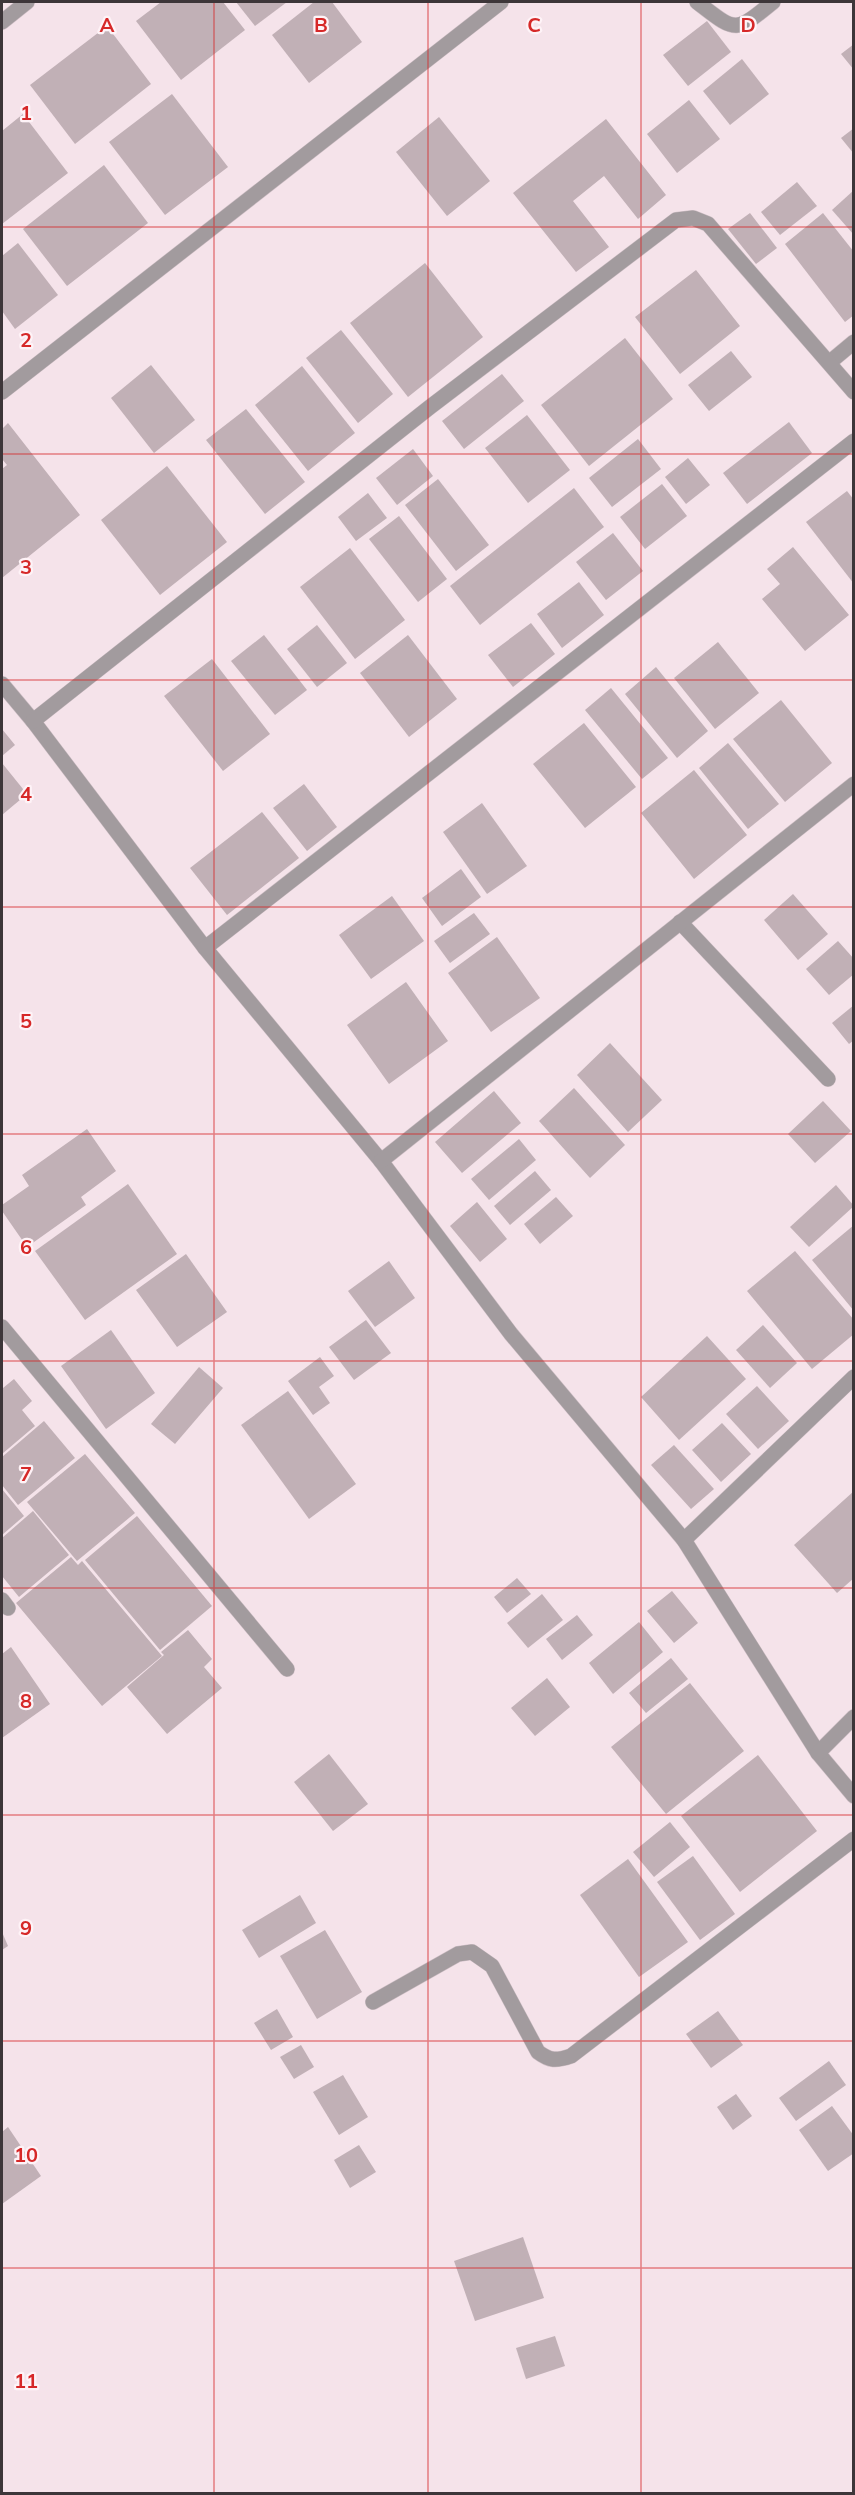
<svg xmlns="http://www.w3.org/2000/svg" width="855" height="2495" font-family="Mulish,sans-serif">
<style>
.building{fill:#c1b0b6}
.lines{fill:none;stroke-linecap:round;stroke-linejoin:round}
.lane-casing{stroke:#d0c0c7;stroke-width:16}
.street-casing{stroke:#d0c0c7;stroke-width:16}
.lane{stroke:#a29b9e;stroke-width:15}
.street{stroke:#a29b9e;stroke-width:15}
.grid{fill:none;stroke:#d62828;stroke-width:1.5;stroke-opacity:0.55}
.grid-label{font-size:20px;text-anchor:middle;font-weight:bold;fill:#d62828;stroke:#fef3f7;stroke-width:4.5;stroke-linejoin:round;paint-order:stroke}
</style>
<rect width="100%" height="100%" fill="#f5e3ea"/>
<g class="building">
<polygon points="161,2 223,2 245,30 181,80 136,21"/>
<polygon points="236,2 287,2 255,26"/>
<polygon points="314,2 332,2 362,42 309,83 272,35"/>
<polygon points="707,21 731,52 688,86 663,55"/>
<polygon points="107,26 151,84 75,144 30,85"/>
<polygon points="854,44 854,70 841,54"/>
<polygon points="742,59 769,94 730,125 703,91"/>
<polygon points="172,94 228,167 165,215 109,142"/>
<polygon points="689,100 720,139 677,173 647,134"/>
<polygon points="23,114 68,173 2,224 2,131"/>
<polygon points="439,117 490,181 447,216 396,152"/>
<polygon points="606,119 666,195 638,219 604,176 573,201 609,247 576,272 513,193"/>
<polygon points="854,128 854,154 841,138"/>
<polygon points="104,165 148,223 67,286 23,229"/>
<polygon points="797,182 817,206 780,235 761,212"/>
<polygon points="854,190 854,235 832,210"/>
<polygon points="750,213 777,248 756,264 728,229"/>
<polygon points="823,213 854,252 854,315 845,322 785,244"/>
<polygon points="18,243 58,295 15,329 2,311 2,256"/>
<polygon points="425,263 483,337 408,397 350,323"/>
<polygon points="696,270 740,326 680,374 635,317"/>
<polygon points="341,330 393,394 358,423 306,358"/>
<polygon points="625,338 673,399 589,466 541,405"/>
<polygon points="731,351 752,377 709,411 688,385"/>
<polygon points="151,365 195,420 154,453 111,398"/>
<polygon points="302,366 355,433 308,471 255,405"/>
<polygon points="502,374 524,401 464,449 442,421"/>
<polygon points="246,409 305,482 265,514 206,440"/>
<polygon points="527,415 570,470 528,503 485,448"/>
<polygon points="789,422 812,453 747,504 723,473"/>
<polygon points="8,423 80,515 2,578 2,469 7,465 2,459 2,429"/>
<polygon points="638,439 661,469 612,507 589,478"/>
<polygon points="413,449 433,476 397,505 376,478"/>
<polygon points="688,458 710,485 686,504 665,477"/>
<polygon points="167,466 227,542 160,595 101,520"/>
<polygon points="438,479 489,545 456,571 405,505"/>
<polygon points="662,484 687,516 645,549 620,517"/>
<polygon points="574,488 604,527 480,625 450,586"/>
<polygon points="847,491 854,500 854,584 806,522"/>
<polygon points="368,493 387,518 356,541 338,517"/>
<polygon points="399,516 447,579 418,602 369,539"/>
<polygon points="613,533 643,571 606,600 576,562"/>
<polygon points="793,547 849,615 805,651 762,599 780,584 767,569"/>
<polygon points="350,548 405,620 355,659 300,587"/>
<polygon points="579,582 604,615 562,648 537,614"/>
<polygon points="531,623 555,654 513,687 488,655"/>
<polygon points="317,625 347,663 317,687 287,649"/>
<polygon points="264,635 307,690 275,715 231,661"/>
<polygon points="408,635 457,699 409,737 360,673"/>
<polygon points="718,642 759,693 715,729 674,678"/>
<polygon points="212,659 270,734 223,771 164,696"/>
<polygon points="656,667 708,731 677,758 625,694"/>
<polygon points="611,688 668,758 642,779 585,710"/>
<polygon points="781,700 832,763 785,802 733,739"/>
<polygon points="584,723 636,787 585,828 533,764"/>
<polygon points="2,729 15,745 2,756"/>
<polygon points="728,743 779,804 748,829 699,768"/>
<polygon points="2,763 27,794 2,815"/>
<polygon points="694,770 747,835 694,879 641,813"/>
<polygon points="304,784 337,827 307,851 273,808"/>
<polygon points="482,803 527,866 487,894 443,832"/>
<polygon points="262,812 299,858 227,915 190,868"/>
<polygon points="461,869 481,897 442,926 422,898"/>
<polygon points="793,894 828,934 798,960 764,920"/>
<polygon points="392,896 424,941 371,979 339,935"/>
<polygon points="474,913 490,934 450,963 434,941"/>
<polygon points="497,937 540,998 491,1032 448,973"/>
<polygon points="838,941 854,959 854,974 829,995 806,969"/>
<polygon points="406,982 448,1041 389,1084 347,1025"/>
<polygon points="854,1005 854,1040 849,1044 832,1023"/>
<polygon points="610,1043 662,1100 628,1132 577,1075"/>
<polygon points="574,1088 625,1145 590,1178 539,1121"/>
<polygon points="494,1091 521,1123 462,1173 435,1142"/>
<polygon points="823,1101 851,1131 815,1163 788,1134"/>
<polygon points="87,1129 116,1171 81,1197 86,1205 27,1247 2,1211 2,1205 29,1186 22,1175"/>
<polygon points="519,1139 536,1160 489,1200 471,1179"/>
<polygon points="535,1171 551,1190 510,1225 494,1206"/>
<polygon points="128,1184 177,1254 85,1320 35,1251"/>
<polygon points="836,1185 854,1206 809,1247 790,1227"/>
<polygon points="556,1197 573,1216 540,1244 524,1224"/>
<polygon points="477,1202 507,1239 480,1262 450,1226"/>
<polygon points="854,1225 854,1311 812,1260"/>
<polygon points="795,1251 854,1320 854,1334 812,1369 747,1291"/>
<polygon points="186,1254 227,1312 177,1347 136,1290"/>
<polygon points="389,1261 415,1298 375,1327 348,1291"/>
<polygon points="366,1320 391,1353 354,1380 329,1347"/>
<polygon points="763,1325 797,1363 770,1388 736,1350"/>
<polygon points="111,1330 155,1393 106,1429 61,1366"/>
<polygon points="707,1336 746,1379 679,1440 641,1397"/>
<polygon points="320,1357 334,1376 319,1387 330,1403 313,1415 288,1381"/>
<polygon points="199,1367 223,1388 175,1444 151,1424"/>
<polygon points="14,1379 32,1401 22,1410 35,1426 2,1454 2,1386 3,1388"/>
<polygon points="757,1386 789,1421 758,1449 726,1414"/>
<polygon points="288,1391 356,1484 309,1519 241,1425"/>
<polygon points="44,1421 75,1458 18,1505 2,1485 2,1457"/>
<polygon points="722,1423 751,1454 721,1482 692,1450"/>
<polygon points="674,1445 714,1489 691,1509 651,1465"/>
<polygon points="85,1454 135,1513 77,1561 27,1502"/>
<polygon points="2,1489 24,1516 2,1535"/>
<polygon points="854,1491 854,1578 837,1593 794,1545"/>
<polygon points="33,1511 69,1555 19,1597 2,1576 2,1538"/>
<polygon points="137,1516 212,1606 160,1650 85,1560"/>
<polygon points="71,1557 78,1565 82,1561 162,1656 102,1706 16,1603"/>
<polygon points="517,1578 531,1594 507,1613 494,1597"/>
<polygon points="672,1591 698,1623 674,1643 647,1611"/>
<polygon points="542,1594 563,1620 528,1648 507,1623"/>
<polygon points="577,1615 593,1635 562,1660 546,1639"/>
<polygon points="639,1622 663,1652 613,1694 589,1663"/>
<polygon points="188,1630 212,1659 204,1667 222,1688 167,1734 127,1687 164,1655 161,1652"/>
<polygon points="11,1647 50,1704 2,1738 2,1654"/>
<polygon points="671,1658 688,1679 646,1713 629,1693"/>
<polygon points="547,1678 570,1707 535,1736 511,1708"/>
<polygon points="690,1683 744,1751 666,1814 611,1747"/>
<polygon points="329,1754 368,1804 333,1831 294,1782"/>
<polygon points="758,1755 817,1831 740,1892 681,1816"/>
<polygon points="670,1822 690,1847 654,1877 633,1852"/>
<polygon points="693,1856 735,1914 700,1940 657,1882"/>
<polygon points="628,1859 688,1942 639,1977 580,1895"/>
<polygon points="300,1895 316,1923 259,1958 242,1930"/>
<polygon points="325,1930 362,1992 317,2019 280,1956"/>
<polygon points="2,1932 8,1946 2,1950"/>
<polygon points="277,2009 293,2037 271,2050 254,2023"/>
<polygon points="718,2011 743,2045 711,2068 686,2034"/>
<polygon points="301,2045 314,2067 294,2079 280,2057"/>
<polygon points="829,2061 846,2085 796,2121 779,2098"/>
<polygon points="343,2075 368,2117 339,2135 313,2092"/>
<polygon points="736,2094 752,2116 733,2130 717,2107"/>
<polygon points="832,2106 854,2136 854,2153 828,2171 799,2130"/>
<polygon points="8,2127 41,2176 2,2204 2,2132"/>
<polygon points="359,2145 376,2172 350,2188 334,2160"/>
<polygon points="523,2237 544,2298 475,2321 454,2261"/>
<polygon points="555,2336 565,2366 526,2379 516,2348"/>
</g>
<g class="lines">
<g class="lane-casing">
<polyline id="lane" points="680,922 828,1079"/>
</g>
<g class="street-casing">
<g id="street">
<path d="M 697,2 C 736,32 734,34 773,2"/>
<polyline points="2,22 27,2"/>
<polyline points="830,362 854,342"/>
<polyline points="2,392 501,2"/>
<polyline points="2,684 33,721 205,948 381,1161 511,1334 684,1540 818,1753 854,1796"/>
<polyline points="33,721 430,407 676,220 693,218 708,224 854,392"/>
<polyline points="205,948 854,441"/>
<polyline points="381,1161 854,784"/>
<polyline points="2,1327 287,1669"/>
<polyline points="684,1540 854,1377"/>
<polyline points="2,1600 8,1608"/>
<polyline points="818,1753 854,1717"/>
<path d="M 373,2002 L 458,1954 L 472,1952 L 492,1966 L 538,2052 C 550,2061 556,2061 571,2056 L 854,1839"/>
</g>
</g>
<use href="#lane" class="lane"/>
<use href="#street" class="street"/>
</g>
<path class="grid" d="M 214,2 L 214,2494M 428,2 L 428,2494M 641,2 L 641,2494M 2,227 L 854,227M 2,454 L 854,454M 2,680 L 854,680M 2,907 L 854,907M 2,1134 L 854,1134M 2,1361 L 854,1361M 2,1588 L 854,1588M 2,1815 L 854,1815M 2,2041 L 854,2041M 2,2268 L 854,2268"/>
<g class="grid-label">
<text x="107" y="32">A</text>
<text x="321" y="32">B</text>
<text x="534" y="32">C</text>
<text x="748" y="32">D</text>
<text x="26" y="120">1</text>
<text x="26" y="347">2</text>
<text x="26" y="574">3</text>
<text x="26" y="801">4</text>
<text x="26" y="1028">5</text>
<text x="26" y="1254">6</text>
<text x="26" y="1481">7</text>
<text x="26" y="1708">8</text>
<text x="26" y="1935">9</text>
<text x="26" y="2162">10</text>
<text x="26" y="2388">11</text>
</g>
<rect width="855" height="2495" fill="none" stroke="#3d3639" stroke-width="6"/>
</svg>
